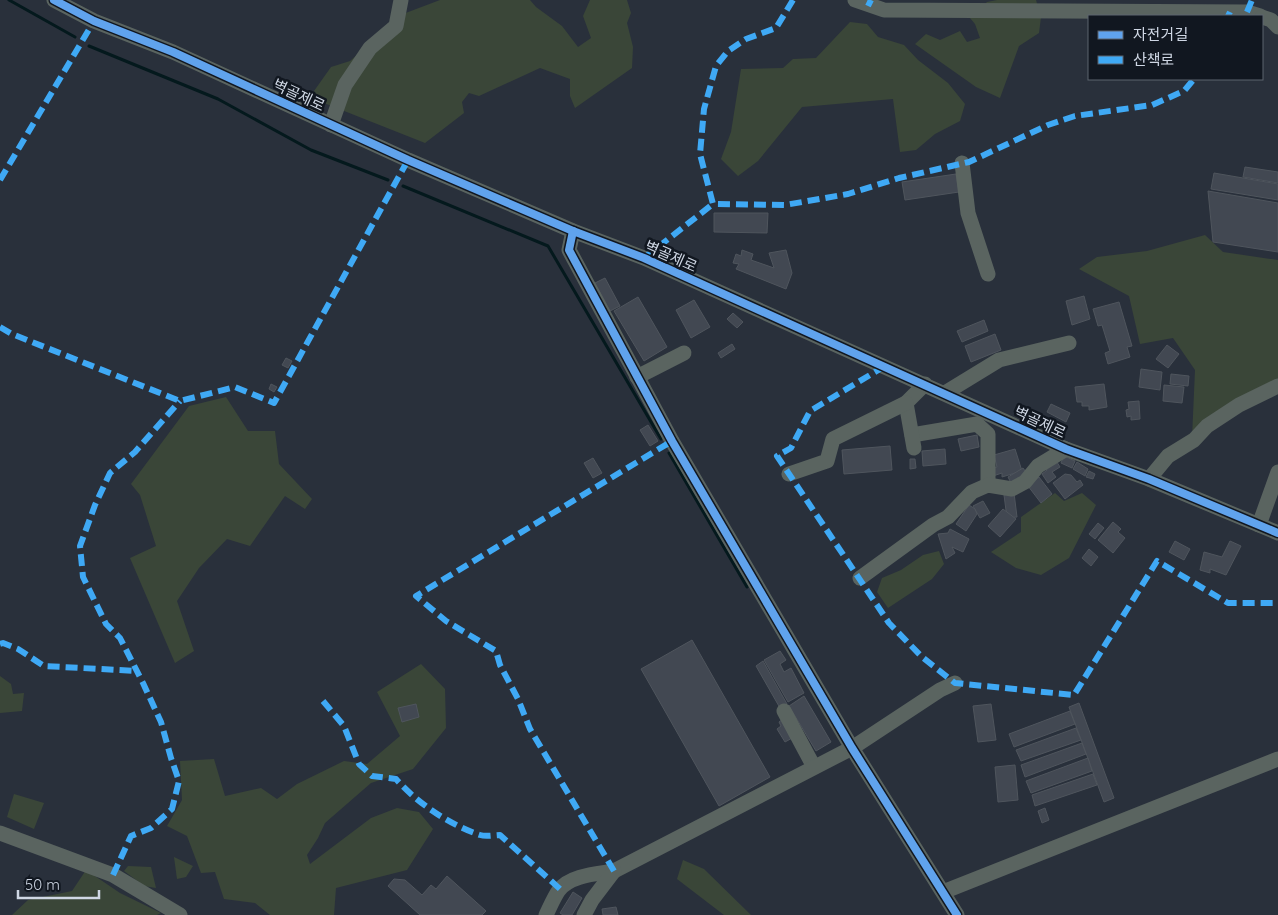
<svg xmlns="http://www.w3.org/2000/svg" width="1278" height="915" font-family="Quicksand,'Noto Sans KR',sans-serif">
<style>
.green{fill:#3a4638}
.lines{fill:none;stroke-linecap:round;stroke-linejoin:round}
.stream{stroke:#04191d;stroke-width:3}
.building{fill:#424852;stroke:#4f555d}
.minor{stroke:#5a6460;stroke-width:15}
.quiet{stroke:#3fa9f5;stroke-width:6;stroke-dasharray:12 6;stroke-linecap:butt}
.cycleway-casing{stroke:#111720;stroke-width:11}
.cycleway{stroke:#60a3ed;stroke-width:8}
.labels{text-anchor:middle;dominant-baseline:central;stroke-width:5;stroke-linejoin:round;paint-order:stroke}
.street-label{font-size:15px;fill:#cfd7e4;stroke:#111720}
</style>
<rect width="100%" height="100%" fill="#29303b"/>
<g class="green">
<polygon points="440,0 530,0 536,7 562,26 578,47 591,38 583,16 590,0 627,0 631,13 627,23 633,47 632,68 575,108 570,96 570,79 540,68 479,96 469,93 462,102 464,113 425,143 324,103 314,91 331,67 350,61 403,14"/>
<polygon points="997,0 1036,0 1041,17 1039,33 1019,46 1000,98 976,87 915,44 926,34 940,40 960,31 967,42 980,38 975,24 970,18 987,2"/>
<polygon points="850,22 867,24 878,37 904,45 918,60 948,83 965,104 960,121 935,134 916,150 900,152 893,99 802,107 758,161 738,176 721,159 731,132 741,69 783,68 793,59 816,58"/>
<polygon points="1205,235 1223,252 1278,260 1278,380 1192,438 1195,370 1173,338 1140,344 1129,296 1079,269 1097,257 1147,251"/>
<polygon points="226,397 248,431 275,431 279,464 312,499 305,509 285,496 250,546 227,539 199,568 177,601 194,651 175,663 130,558 156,546 140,495 131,484 189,406"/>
<polygon points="1055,493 1064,501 1082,493 1096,505 1069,558 1041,575 1016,568 991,552 1021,532 1021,517"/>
<polygon points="939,551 944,564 932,579 888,608 877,592 882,578 901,570 923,555"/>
<polygon points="421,664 445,689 446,728 413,769 371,783 325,823 318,838 307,855 310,864 371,818 397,808 419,812 433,829 407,870 336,888 334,915 270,915 255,903 224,899 215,872 201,873 187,836 167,826 182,800 180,761 214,759 225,796 261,788 277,799 297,784 344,761 367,764 400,736 377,692"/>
<polygon points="0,676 11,684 13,694 24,693 22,711 0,713"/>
<polygon points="14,794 44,803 34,829 7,817"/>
<polygon points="174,857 193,866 186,877 177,879"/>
<polygon points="683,860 704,869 751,915 724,915 677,879"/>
<polygon points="128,866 151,867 156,888 144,886 124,871"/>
<polygon points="86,870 120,893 161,913 157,915 12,915 28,900 72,891"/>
</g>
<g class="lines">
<g class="stream">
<polyline points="9,0 75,37"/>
<polyline points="89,46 218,99 311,150 388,180"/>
<polyline points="403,186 548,246 661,439"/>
<polyline points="669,453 747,587"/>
</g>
</g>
<g class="building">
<polygon points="1245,167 1278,172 1278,183 1243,177"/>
<polygon points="1214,173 1278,184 1278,200 1211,189"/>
<polygon points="956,174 959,192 905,200 902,182"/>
<polygon points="1208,191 1278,203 1278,252 1213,242"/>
<polygon points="714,213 768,213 767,233 714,232"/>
<polygon points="742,250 753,254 751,260 774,268 769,253 786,250 792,273 786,289 736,269 739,264 733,263 736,254 741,256"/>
<polygon points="605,278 620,306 610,311 595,283"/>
<polygon points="1084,296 1090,319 1072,325 1066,301"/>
<polygon points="638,297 667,347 644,361 614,311"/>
<polygon points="694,300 710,327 691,338 676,310"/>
<polygon points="1119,302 1132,346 1127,347 1130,357 1108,364 1105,353 1110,351 1102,325 1098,326 1093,309"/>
<polygon points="733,313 743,322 737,328 727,319"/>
<polygon points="984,320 988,331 962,342 957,331"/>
<polygon points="995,334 1001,350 971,362 965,346"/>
<polygon points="732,344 735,349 721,358 718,353"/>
<polygon points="1167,345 1179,354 1168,368 1156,359"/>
<polygon points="286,358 292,361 288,368 282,365"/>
<polygon points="1141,369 1162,372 1160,390 1139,387"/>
<polygon points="1171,374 1189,376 1188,386 1170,384"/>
<polygon points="271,384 277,387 274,392 269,389"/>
<polygon points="1104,384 1107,407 1089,410 1089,406 1082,406 1082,402 1077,402 1075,387"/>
<polygon points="1164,385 1184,387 1182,403 1163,401"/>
<polygon points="1139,401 1140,419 1131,420 1131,416 1127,417 1126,410 1129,409 1128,402"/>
<polygon points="1051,404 1070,413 1066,422 1047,412"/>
<polygon points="648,425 658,441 650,446 640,430"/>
<polygon points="977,435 979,447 961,451 958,439"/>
<polygon points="890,446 892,470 844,474 842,450"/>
<polygon points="945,449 946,464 923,466 922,451"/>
<polygon points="1015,449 1022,471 1002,477 1002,473 993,476 991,468 997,467 994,455"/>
<polygon points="1064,456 1075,461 1072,468 1061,463"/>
<polygon points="593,458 602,473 593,478 584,463"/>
<polygon points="910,459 915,459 916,468 910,469"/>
<polygon points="1055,459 1060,467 1052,472 1056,477 1048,483 1042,474 1047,470 1045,466"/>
<polygon points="1077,462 1088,469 1085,476 1073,469"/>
<polygon points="1023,468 1028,475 1012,485 1008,477"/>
<polygon points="1089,471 1095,474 1093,479 1086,477"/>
<polygon points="1065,474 1071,475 1077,482 1080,480 1083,485 1065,499 1053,483"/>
<polygon points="1039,477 1052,494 1041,503 1028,486"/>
<polygon points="1014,493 1017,517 1007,518 1004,495"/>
<polygon points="983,501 990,513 980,518 973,506"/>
<polygon points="969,505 975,509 977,514 966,531 956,524"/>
<polygon points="1003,509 1016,519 1000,537 988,526"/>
<polygon points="1113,522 1121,529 1118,532 1125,538 1113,553 1098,540"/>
<polygon points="1098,523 1104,528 1095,539 1089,534"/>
<polygon points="950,529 969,539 963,552 952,547 955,553 946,559 938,534 948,533"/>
<polygon points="1175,541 1190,549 1184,560 1169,552"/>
<polygon points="1230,541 1241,546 1226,575 1210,569 1210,573 1200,570 1204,552 1222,557"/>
<polygon points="1089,549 1098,557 1091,566 1082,558"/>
<polygon points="692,640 770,777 719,806 641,669"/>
<polygon points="780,651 786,660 780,664 784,672 791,668 804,693 788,702 764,660"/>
<polygon points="763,661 787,704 780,708 756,666"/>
<polygon points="804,696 831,742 816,751 789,706"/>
<polygon points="1079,703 1114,798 1104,802 1069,707"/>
<polygon points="416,704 419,717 402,722 398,708"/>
<polygon points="991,704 996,740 978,742 973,706"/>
<polygon points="1070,711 1075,724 1014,747 1009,734"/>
<polygon points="783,719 794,737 785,742 777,729 781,726 779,722"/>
<polygon points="1076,728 1081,740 1021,761 1016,750"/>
<polygon points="1082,743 1086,754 1025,777 1021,765"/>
<polygon points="1088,758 1092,771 1031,793 1026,781"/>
<polygon points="1015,765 1018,800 998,802 995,767"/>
<polygon points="1093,774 1097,785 1035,806 1032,795"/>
<polygon points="1045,808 1049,820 1042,823 1038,811"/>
<polygon points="447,876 486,911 482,915 420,915 388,886 394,879 405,880 422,895 431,885 436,889"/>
<polygon points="573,892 582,898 572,915 563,915 560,913"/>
<polygon points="616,907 618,915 603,915 602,909"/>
</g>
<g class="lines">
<g class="minor">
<polyline points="54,0 94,21 173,52 408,160 573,231 644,258 1066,449 1149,479 1278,533"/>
<polyline points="855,0 884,10 1247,12 1260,16"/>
<polyline points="1262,17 1271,20 1278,27"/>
<polyline points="331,125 345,85 370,48 396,26 401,0"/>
<polyline points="962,163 968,213 988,274"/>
<polyline points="573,231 569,250 672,441 852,748 957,915"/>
<polyline points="637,377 684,353"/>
<polyline points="945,393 999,360 1069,343"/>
<polyline points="912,435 977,424 988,434 988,485"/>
<polyline points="914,448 906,403 925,384"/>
<polyline points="789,474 827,461 833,439 906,403"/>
<polyline points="1149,479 1168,456 1194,440 1207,426 1239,405 1278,386"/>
<polyline points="1259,525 1278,472"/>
<polyline points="860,578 933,525 948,517 972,492 988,485 1012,489 1025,482 1038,466 1066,449"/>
<polyline points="784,711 814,767"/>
<polyline points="0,833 113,875 180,915"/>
<polyline points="943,892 1278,759"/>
<path d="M 546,915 C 550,907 554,897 559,890 C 571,875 597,874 614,871 L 852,748 L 940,690 L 955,683"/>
<polyline points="584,915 592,900 614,871"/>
</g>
<g class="quiet">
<polyline points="793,0 776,28 746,39 728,51 716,66 704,109 700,154 713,204 785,205 848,194 899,178 969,162 1048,125 1075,116 1152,105 1184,91 1194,79"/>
<polyline points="868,6 871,0"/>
<polyline points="1247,12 1252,0"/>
<polyline points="1228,16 1230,12"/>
<polyline points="0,180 94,21"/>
<polyline points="644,258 713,204"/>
<polyline points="0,327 12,334 180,401 235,387 274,403 408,160"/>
<polyline points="885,366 810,411 791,448 777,456 889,623 922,657 955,683 1074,695 1157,561 1228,603 1278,603"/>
<polyline points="0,644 3,643 18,649 44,666 137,671"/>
<path d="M 323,701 L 344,726 L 359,764 L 372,776 L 396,779 C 417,803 450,825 480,835 C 486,837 494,835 500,835 L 560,889"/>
<polyline points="614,871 530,729 518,699 500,665 496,651 446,621 416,596 672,441"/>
<polyline points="113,875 131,836 151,828 172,809 179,781 171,758 161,722 143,683 120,638 106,624 83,577 80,546 95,505 110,473 135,452 180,401"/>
</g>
<g class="cycleway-casing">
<g id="cycleway">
<polyline points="54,0 94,21 173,52 408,160 573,231 644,258 1066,449 1149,479 1278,533"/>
<polyline points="573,231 569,250 672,441 852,748 957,915"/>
</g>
</g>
<use href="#cycleway" class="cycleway"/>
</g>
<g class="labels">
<g class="street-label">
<text transform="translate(299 95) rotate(25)">벽골제로</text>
<text transform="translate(671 256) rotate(24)">벽골제로</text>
<text transform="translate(1040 422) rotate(25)">벽골제로</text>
</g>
</g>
<rect x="1088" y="15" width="175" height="65" fill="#111720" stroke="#5d646e"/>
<rect x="1098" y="31" width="25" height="8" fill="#60a3ed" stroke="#5d646e"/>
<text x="1133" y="40" font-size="15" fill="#cfd7e4">자전거길</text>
<rect x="1098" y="56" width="25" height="8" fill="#3fa9f5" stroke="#5d646e"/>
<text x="1133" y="65" font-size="15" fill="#cfd7e4">산책로</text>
<path d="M18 890v8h81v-8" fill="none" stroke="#cfd7e4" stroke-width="2.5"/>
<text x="25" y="890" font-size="15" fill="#cfd7e4" stroke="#111720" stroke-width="4" paint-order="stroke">50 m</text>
</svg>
